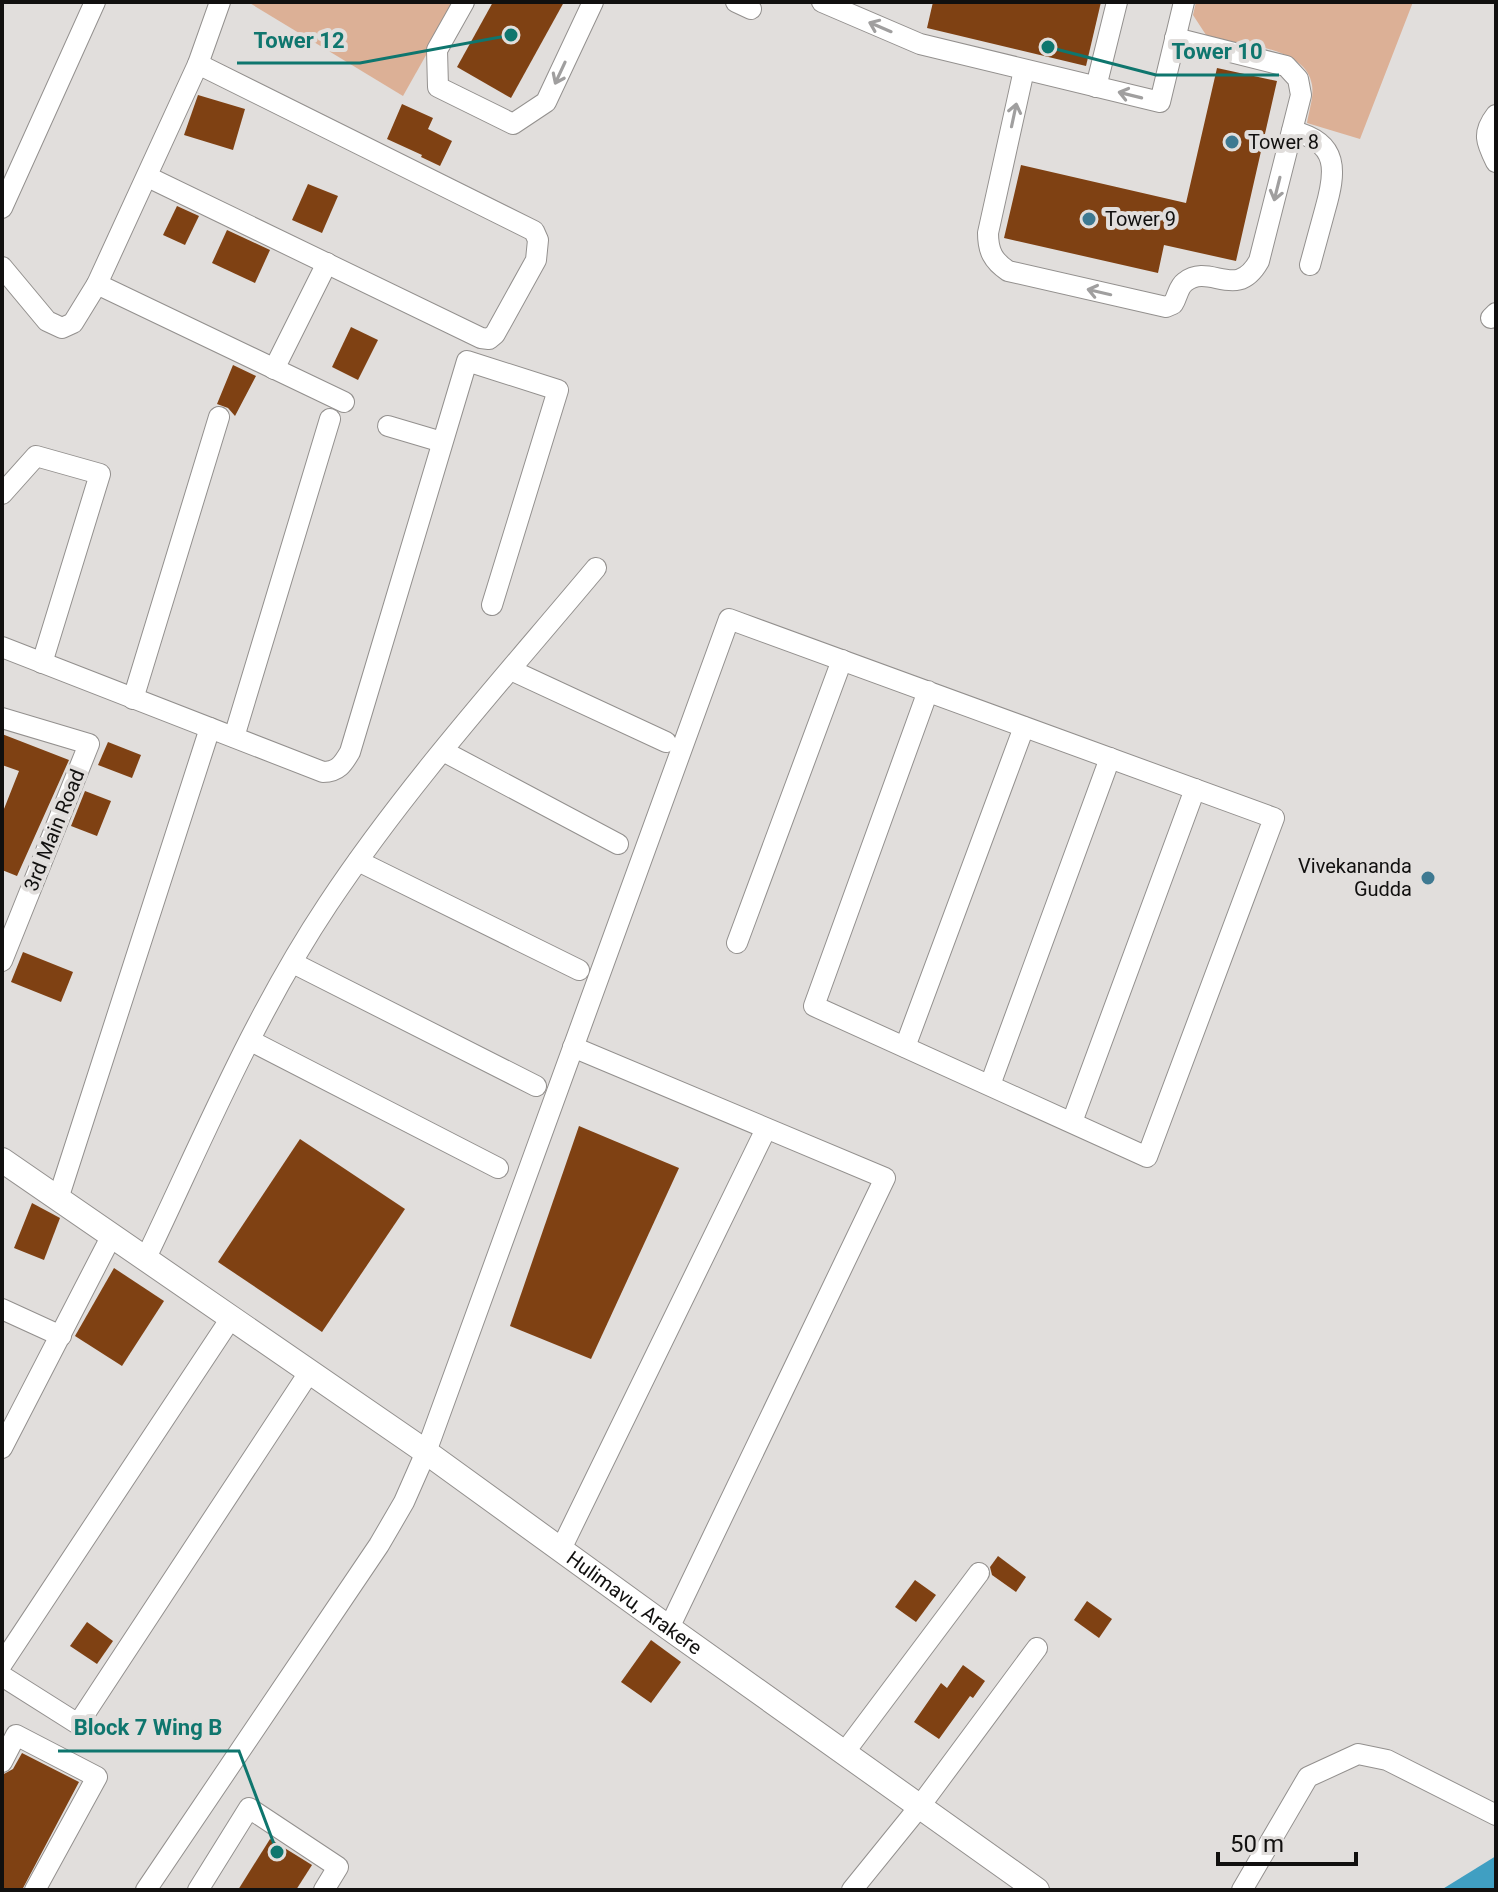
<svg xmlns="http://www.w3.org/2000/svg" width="1498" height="1892" font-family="Roboto,sans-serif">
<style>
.green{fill:#dcb096}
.water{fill:#409fc2}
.building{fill:#7f4113}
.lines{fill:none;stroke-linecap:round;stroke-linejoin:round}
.minor-casing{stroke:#93908e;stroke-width:22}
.tertiary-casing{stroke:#93908e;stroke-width:26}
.minor{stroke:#fff;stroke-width:20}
.tertiary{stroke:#fff;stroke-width:24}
.oneway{stroke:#a09f9f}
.poi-dot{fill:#3e7991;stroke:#e1dedc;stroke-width:3}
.labels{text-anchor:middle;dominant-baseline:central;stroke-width:8;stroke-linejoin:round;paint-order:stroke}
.poi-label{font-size:20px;fill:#11100f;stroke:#e1dedc;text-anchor:start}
.street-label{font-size:20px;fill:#11100f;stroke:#e1dedc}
.leader{fill:none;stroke:#0f766e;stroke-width:3}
.callout-dot{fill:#0f766e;stroke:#e1dedc;stroke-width:3}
.callout-label{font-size:22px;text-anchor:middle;font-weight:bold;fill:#0f766e;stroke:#e1dedc;stroke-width:8;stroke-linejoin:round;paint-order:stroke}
</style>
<rect width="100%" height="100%" fill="#e1dedc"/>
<g class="green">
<polygon points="248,2 456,2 403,96"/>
<path d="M 1196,2 L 1413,2 L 1360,139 L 1307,123 C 1309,110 1314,97 1312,85 C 1306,46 1239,44 1208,38 L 1193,15 Z"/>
</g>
<polygon class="water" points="1496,1856 1496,1890 1441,1890"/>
<g class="building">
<polygon points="493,2 564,2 511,98 457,67"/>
<polygon points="933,2 1101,2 1086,66 927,28"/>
<polygon points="1217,68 1277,81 1236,261 1164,245 1158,273 1004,238 1021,165 1186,203"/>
<polygon points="198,95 245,109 233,150 184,135"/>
<polygon points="402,104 433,118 428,129 452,141 440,166 421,157 422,155 387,139"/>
<polygon points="308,184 338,196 322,233 292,220"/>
<polygon points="177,206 199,216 185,245 163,235"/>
<polygon points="227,230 270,250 255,283 212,263"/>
<polygon points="351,327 378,340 358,380 332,367"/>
<polygon points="233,365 256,376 235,416 228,408 217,404"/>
<polygon points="2,734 69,760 17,876 2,870 2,814 19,771 2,765"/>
<polygon points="108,742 141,755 132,778 98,765"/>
<polygon points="85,791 111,801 97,836 71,826"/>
<polygon points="23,952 73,972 61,1002 11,982"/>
<polygon points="579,1126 679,1168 591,1359 510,1326"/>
<polygon points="300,1139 405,1209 322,1332 218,1262"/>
<polygon points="32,1203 60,1218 44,1260 14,1248"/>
<polygon points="114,1268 164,1301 122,1366 75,1336"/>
<polygon points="998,1556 1026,1577 1016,1592 992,1575 990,1567"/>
<polygon points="915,1580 936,1595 916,1622 895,1607"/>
<polygon points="1087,1601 1112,1619 1099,1638 1074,1620"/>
<polygon points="87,1622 113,1641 97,1664 70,1646"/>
<polygon points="651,1640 681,1662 651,1703 621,1682"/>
<polygon points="963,1665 985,1681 973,1698 970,1696 939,1739 914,1722 941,1683 947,1688"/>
<polygon points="22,1753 79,1782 22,1890 2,1890 2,1775 13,1769"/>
<polygon points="270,1839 312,1865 296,1890 238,1890"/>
</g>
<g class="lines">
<g class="minor-casing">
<g id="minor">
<polyline points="464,2 437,50 438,87 513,124 546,102 593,2"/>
<polyline points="736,2 751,9"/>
<polyline points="822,2 920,44 1160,102 1184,2"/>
<path d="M 1024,70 L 988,233 C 988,251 993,261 1008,271 L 1166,307 L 1173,304 C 1178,296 1178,287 1185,282 C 1210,262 1236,302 1259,261 L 1301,95 L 1298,79 L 1286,66 L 1175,38"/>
<polyline points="1096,87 1117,2"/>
<path d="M 1496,115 C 1482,133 1486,142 1496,162"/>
<path d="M 1292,131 C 1340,142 1336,172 1325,210 C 1320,228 1315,247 1310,265"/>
<polyline points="148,177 481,338 489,339 495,334 536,260 538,240 534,231 198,64"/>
<polyline points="2,208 95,2"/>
<polyline points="2,267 47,321 62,328 73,323 97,284 198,64 220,2"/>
<polyline points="97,284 344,402"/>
<polyline points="1491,318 1496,313"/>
<polyline points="274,369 327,263"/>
<polyline points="388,426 442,442"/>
<polyline points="2,494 36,456 100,474 42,663"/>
<path d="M 2,647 L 323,772 C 338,772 343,764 350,752 L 467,361 L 558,390 L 492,605"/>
<polyline points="511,670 666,742"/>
<polyline points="133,699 219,417"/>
<polyline points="2,718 89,744 2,961"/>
<polyline points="234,737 330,419"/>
<polyline points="443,751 618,844"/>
<polyline points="358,861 579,970"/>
<polyline points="737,943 842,660"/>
<polyline points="293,963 536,1086"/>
<polyline points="251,1041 498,1168"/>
<polyline points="573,1047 885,1178 669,1628"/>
<polyline points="905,1047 1024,727"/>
<polyline points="990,1085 1110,758"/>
<polyline points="1072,1122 1195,789"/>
<polyline points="58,1199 210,728"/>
<path d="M 145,1260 C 202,1141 254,1015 328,904 C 407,785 504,678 596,568"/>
<polyline points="2,1309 61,1336"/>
<polyline points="2,1448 112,1235"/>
<polyline points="561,1549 766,1129"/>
<polyline points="2,1664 231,1318"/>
<polyline points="2,1676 78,1724 310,1371"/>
<polyline points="844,1753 979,1573"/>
<polyline points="2,1762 16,1735 97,1777 35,1890"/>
<polyline points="146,1890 379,1545 404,1502 426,1452 729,619 1274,818 1147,1157 814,1006 928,691"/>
<polyline points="198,1890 249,1808 338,1867 324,1890"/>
<polyline points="852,1890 920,1806 1037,1648"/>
<polyline points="1242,1890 1308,1777 1358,1754 1387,1760 1496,1815"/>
</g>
</g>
<g class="tertiary-casing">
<g id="tertiary">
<path id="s1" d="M 2,1160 L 426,1452 L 669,1628 L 1037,1890"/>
</g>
</g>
<use href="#minor" class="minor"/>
<use href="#tertiary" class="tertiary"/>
</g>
<defs><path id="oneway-shaft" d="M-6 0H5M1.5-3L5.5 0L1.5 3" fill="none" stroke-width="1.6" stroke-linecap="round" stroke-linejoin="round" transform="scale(2)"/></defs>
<g class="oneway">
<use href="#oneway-shaft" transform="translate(880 27) rotate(-157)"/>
<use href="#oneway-shaft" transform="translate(560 73) rotate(115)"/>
<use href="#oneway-shaft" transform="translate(1130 95) rotate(-166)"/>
<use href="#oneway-shaft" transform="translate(1014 115) rotate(-78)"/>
<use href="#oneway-shaft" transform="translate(1277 189) rotate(104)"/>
<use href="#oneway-shaft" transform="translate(1099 292) rotate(-167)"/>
</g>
<g class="poi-dot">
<circle cx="1232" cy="142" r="8"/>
<circle cx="1089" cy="219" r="8"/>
<circle cx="1428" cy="878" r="8"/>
</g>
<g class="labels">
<g class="poi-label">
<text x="1248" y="142">Tower 8</text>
<text x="1105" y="219">Tower 9</text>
<text x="1412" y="866" text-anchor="end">Vivekananda<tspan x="1412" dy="23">Gudda</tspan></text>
</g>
<g class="street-label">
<text transform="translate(54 830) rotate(-68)">3rd Main Road</text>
<text stroke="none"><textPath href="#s1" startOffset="772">Hulimavu, Arakere</textPath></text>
</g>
</g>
<path class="leader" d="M511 35L360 63H237M1048 47L1156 75H1279M277 1852L239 1751H58"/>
<g class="callout-dot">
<circle cx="511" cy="35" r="8"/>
<circle cx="1048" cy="47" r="8"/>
<circle cx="277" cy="1852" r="8"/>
</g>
<g class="callout-label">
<text x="299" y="48">Tower 12</text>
<text x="1217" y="59">Tower 10</text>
<text x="148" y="1735">Block 7 Wing B</text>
</g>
<rect width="1498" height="1892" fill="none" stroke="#11100f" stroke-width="8"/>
<path d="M1218 1852v12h138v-12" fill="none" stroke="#11100f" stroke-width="4"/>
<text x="1230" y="1852" font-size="24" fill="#11100f" stroke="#e1dedc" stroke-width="6" paint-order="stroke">50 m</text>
</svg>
